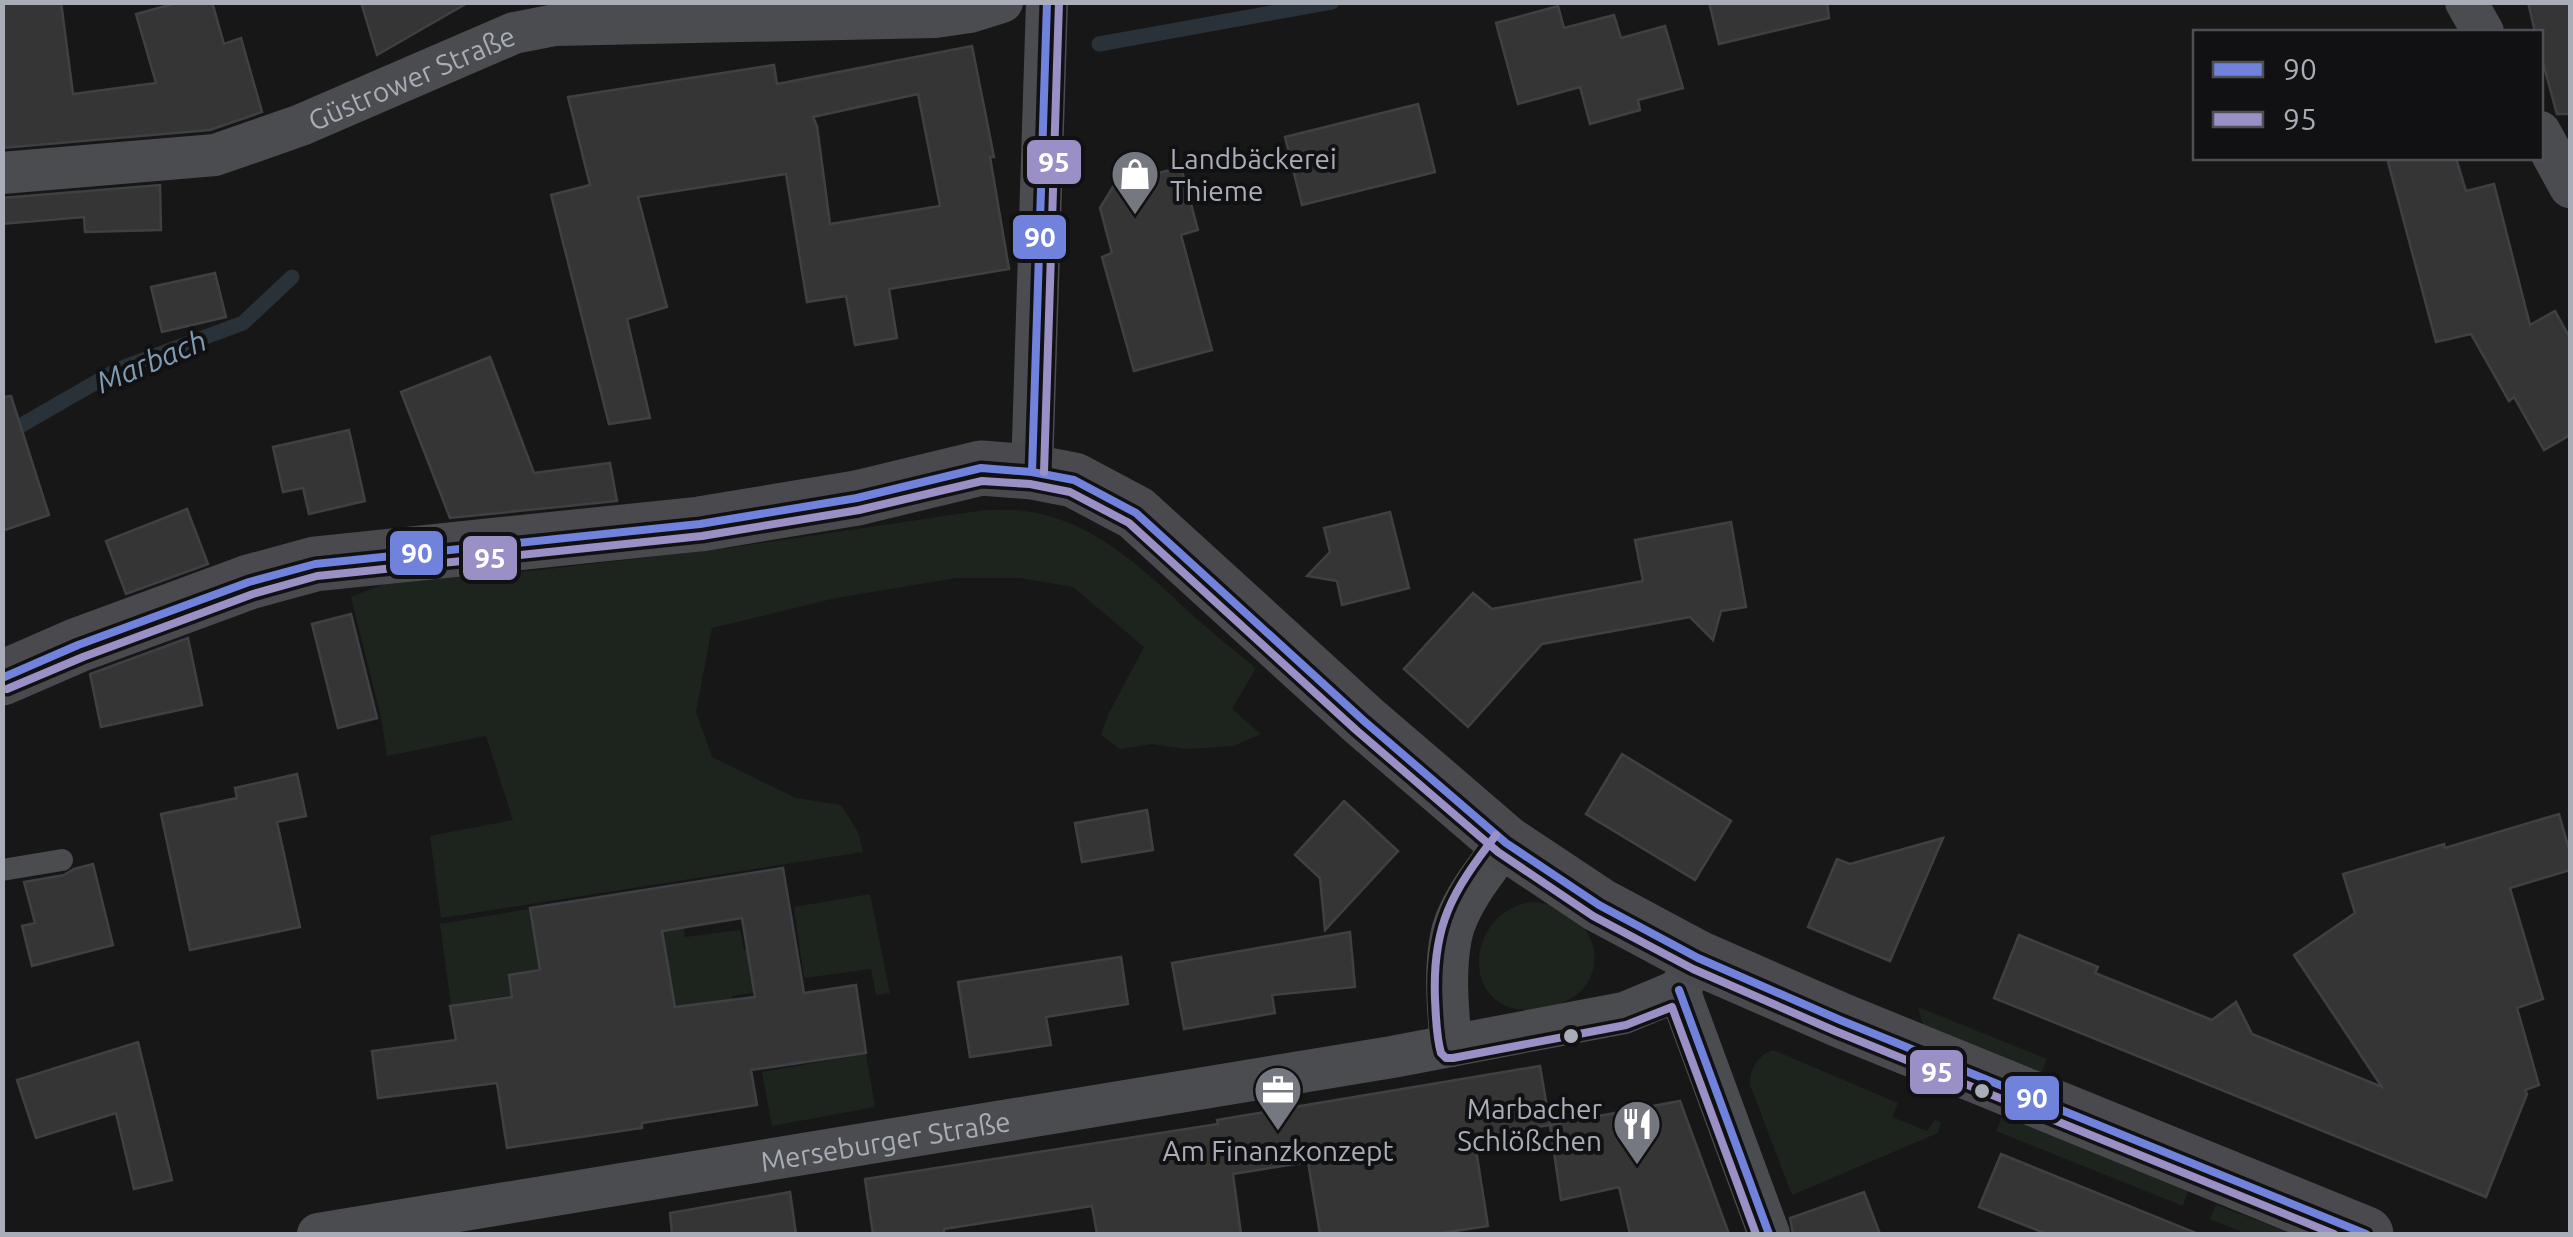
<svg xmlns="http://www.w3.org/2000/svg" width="2573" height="1237" font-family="Ubuntu,sans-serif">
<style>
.green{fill:#1d241e}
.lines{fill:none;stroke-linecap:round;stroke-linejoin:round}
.stream{stroke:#2a3239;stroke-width:15}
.building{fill:#353536;stroke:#3f4043;stroke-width:2.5;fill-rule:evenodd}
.lane{stroke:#4b4c50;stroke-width:22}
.street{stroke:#4b4c50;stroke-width:42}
.secondary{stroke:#4a4a4e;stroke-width:55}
.bus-1-casing{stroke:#111113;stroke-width:15}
.bus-2-casing{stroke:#111113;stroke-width:15}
.bus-1{stroke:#7182dc;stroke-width:8}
.bus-2{stroke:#9b90c5;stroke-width:8}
.bus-dot{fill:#a8adb8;stroke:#111113;stroke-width:4}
.labels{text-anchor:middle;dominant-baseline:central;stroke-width:8;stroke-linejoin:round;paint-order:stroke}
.street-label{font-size:28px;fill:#a8adb8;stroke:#111113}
.poi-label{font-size:28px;fill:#a8adb8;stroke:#111113;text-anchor:start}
.water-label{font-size:30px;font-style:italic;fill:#7f9bb3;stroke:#111113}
.line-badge{stroke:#111113;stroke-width:4}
.badge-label{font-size:28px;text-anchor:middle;font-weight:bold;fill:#fff}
</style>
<rect width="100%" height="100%" fill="#171717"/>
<g class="green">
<path d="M 985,510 C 998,510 1012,509 1024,511 C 1098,521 1145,572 1197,619 C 1216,636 1236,652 1256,668 L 1232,709 L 1261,734 L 1233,746 L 1186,749 L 1151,744 L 1120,749 L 1101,735 L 1109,713 L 1144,647 L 1073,587 L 1021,578 L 956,578 L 836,598 L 712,628 L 696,712 L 712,757 L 796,798 L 841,805 L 858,832 L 863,852 L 441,918 L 430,836 L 513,820 L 486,736 L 387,756 L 381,717 L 351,597 L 384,584 L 448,573 L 531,571 L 728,548 Z"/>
<polygon points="677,887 685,937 740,930 744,950 792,943 758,992 732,996 734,1038 685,1045 674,993 640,998 622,897"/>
<polygon points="870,894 890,993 876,995 871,969 804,978 794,907"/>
<path d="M 1530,902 C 1542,903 1556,905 1567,912 C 1597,930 1606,972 1576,995 C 1564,1004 1548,1009 1533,1010 C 1459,1014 1464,914 1530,902 Z"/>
<polygon points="529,909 539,969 508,975 511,995 451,1005 440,924"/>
<polygon points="1918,1007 2047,1059 2041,1074 1923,1026"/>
<path d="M 1773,1050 L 1898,1103 L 1892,1117 L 1927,1131 L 1935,1120 L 1941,1122 L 1938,1133 L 1792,1195 L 1750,1085 C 1750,1068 1757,1056 1773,1050 Z"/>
<polygon points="866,1054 875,1107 772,1126 762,1072"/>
<polygon points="2002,1116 2188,1190 2183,1206 1996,1131"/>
<polygon points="2216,1205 2293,1234 2247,1234 2210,1219"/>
</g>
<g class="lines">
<g class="stream">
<polyline points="1099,44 1332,2"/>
<polyline points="6,434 119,369 243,323 292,277"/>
</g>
</g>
<g class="building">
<polygon points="2,2 61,2 73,94 156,83 136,14 180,2 212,2 224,44 241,38 262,112 210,130 2,148"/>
<polygon points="361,2 469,2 377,55"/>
<polygon points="1709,2 1827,2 1829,18 1719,44"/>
<polygon points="2528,2 2570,2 2570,114 2557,114 2540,52 2540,32 2535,32"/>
<polygon points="1558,6 1564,28 1614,15 1621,38 1665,26 1683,88 1638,100 1640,110 1590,124 1580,87 1518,104 1496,23"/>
<path d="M 972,46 L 994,157 L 990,157 L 1009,269 L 889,289 L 897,338 L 855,345 L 846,296 L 807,302 L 786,174 L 638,197 L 667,307 L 627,319 L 650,418 L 609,424 L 551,195 L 590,185 L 568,97 L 774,65 L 777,84 ZM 918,94 L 940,206 L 830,224 L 817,126 L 813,117 Z"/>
<polygon points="1418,104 1435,172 1302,205 1285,137"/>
<polygon points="2387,158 2456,158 2466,191 2494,184 2530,325 2555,311 2570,338 2570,435 2544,450 2514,397 2509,401 2471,334 2436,342"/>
<polygon points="1181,167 1198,230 1181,235 1212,350 1134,371 1102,257 1112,253 1100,208 1114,185"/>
<polygon points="160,185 161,230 85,232 84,217 2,224 2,198"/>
<polygon points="215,273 226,317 162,332 151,287"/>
<polygon points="490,357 534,473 610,463 617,501 450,518 401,392"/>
<polygon points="11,396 49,515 2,531 2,397"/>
<polygon points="349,430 365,501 309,514 303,488 283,492 273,447"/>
<polygon points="187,509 208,564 126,594 106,541"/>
<polygon points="1390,512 1409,588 1342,605 1337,581 1307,576 1330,552 1324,528"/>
<polygon points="1731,522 1746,607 1721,611 1713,640 1690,617 1542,644 1468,727 1404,669 1473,593 1492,609 1643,581 1635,540"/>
<polygon points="351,614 377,718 338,728 312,624"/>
<polygon points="188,638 202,705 101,727 90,674"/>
<polygon points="1622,754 1731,821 1695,880 1586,814"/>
<polygon points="297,774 306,816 277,822 300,927 190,950 161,814 237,798 235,788"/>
<polygon points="1344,801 1398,851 1325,930 1320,878 1295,855"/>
<polygon points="1147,810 1153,850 1082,862 1075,823"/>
<polygon points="2559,814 2570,853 2570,870 2510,888 2543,999 2517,1008 2539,1085 2525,1090 2527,1094 2486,1197 1994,998 2019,935 2098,967 2095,973 2212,1020 2236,1002 2252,1034 2382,1087 2294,955 2355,913 2343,874 2444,844 2445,848"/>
<polygon points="1943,838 1890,961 1808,927 1837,859 1850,864"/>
<polygon points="93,864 113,945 32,966 22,926 35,923 24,882 64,875 74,869"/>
<path d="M 783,868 L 804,993 L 856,985 L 866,1053 L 751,1070 L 757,1105 L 642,1123 L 642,1128 L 507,1148 L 497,1083 L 378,1098 L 372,1051 L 456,1040 L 450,1006 L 512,997 L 509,975 L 540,970 L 530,908 ZM 742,918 L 755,997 L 675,1007 L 662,931 Z"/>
<polygon points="1350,932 1355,987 1272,995 1275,1013 1184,1029 1172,963"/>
<polygon points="1121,957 1128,1004 1046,1017 1051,1045 970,1057 958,982"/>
<polygon points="138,1042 172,1180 134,1189 116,1113 36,1138 17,1080"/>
<polygon points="1540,1066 1550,1125 1474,1137 1488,1226 1436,1234 1320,1234 1308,1162 1233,1174 1241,1234 1097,1234 1092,1206 944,1229 944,1234 873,1234 865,1179 1218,1124 1217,1120"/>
<polygon points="1680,1101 1729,1234 1630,1234 1619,1187 1561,1200 1550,1125"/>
<polygon points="2001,1154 2196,1233 2196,1234 2047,1234 1979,1207"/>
<polygon points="790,1192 796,1234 672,1234 670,1213"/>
<polygon points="1864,1192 1880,1234 1793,1234 1790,1218"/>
</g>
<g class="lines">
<polyline class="lane" points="2,870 62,860"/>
<g class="street">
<polyline points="2466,2 2483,32"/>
<polyline points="2540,132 2570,187"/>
<path id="s1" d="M 2,173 L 215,155 L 301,125 L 514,33 L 555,25 L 935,17 L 970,12 L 1002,2"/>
<polyline points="1032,472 1047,2"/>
<polyline points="1679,990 1769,1234"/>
<path d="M 1451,1046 C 1448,1010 1444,973 1451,937 C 1457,905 1486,869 1506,843"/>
<path id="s2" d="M 318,1234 L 1392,1057 L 1624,1013 L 1679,990 L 1698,958"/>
</g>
<polyline class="secondary" points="2,678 78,645 249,582 315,564 700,524 857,498 981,468 1032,472 1074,480 1136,513 1364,721 1506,843 1599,905 1698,958 1840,1020 2366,1234"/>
<g class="bus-1-casing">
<g id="bus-1">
<polyline points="1032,472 1047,2"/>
<polyline points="2,678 78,645 249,582 315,564 700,524 857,498 981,468 1032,472 1074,480 1136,513 1364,721 1506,843 1599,905 1698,958 1840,1020 2366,1234"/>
<polyline points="1679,990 1769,1234"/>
</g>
</g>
<g class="bus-2-casing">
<g id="bus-2">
<polyline points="1044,472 1059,2"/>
<polyline points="7,689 83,657 253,594 317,576 702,536 859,510 982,481 1030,484 1070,492 1129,523 1356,730 1498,852 1593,916 1693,969 1835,1031 2334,1234"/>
<path d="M 1496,835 C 1452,892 1432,925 1435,999 C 1436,1016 1436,1036 1441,1053 L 1446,1058 L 1453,1058 L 1626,1025 L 1672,1007 L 1756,1234"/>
</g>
</g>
<use href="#bus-1" class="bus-1"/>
<use href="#bus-2" class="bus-2"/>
</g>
<defs>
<g id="shop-pin" transform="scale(2.5)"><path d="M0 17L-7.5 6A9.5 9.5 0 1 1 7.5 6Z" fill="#757880" stroke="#111113"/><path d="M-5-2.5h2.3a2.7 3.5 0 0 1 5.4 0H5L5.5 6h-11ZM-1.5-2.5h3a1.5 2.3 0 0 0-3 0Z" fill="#fff"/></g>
<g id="office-pin" transform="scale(2.5)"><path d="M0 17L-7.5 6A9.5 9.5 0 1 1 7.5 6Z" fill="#757880" stroke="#111113"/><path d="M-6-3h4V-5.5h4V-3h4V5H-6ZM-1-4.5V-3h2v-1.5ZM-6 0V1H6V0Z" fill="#fff"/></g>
<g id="restaurant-pin" transform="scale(2.5)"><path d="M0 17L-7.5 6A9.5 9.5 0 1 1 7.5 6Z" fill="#757880" stroke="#111113"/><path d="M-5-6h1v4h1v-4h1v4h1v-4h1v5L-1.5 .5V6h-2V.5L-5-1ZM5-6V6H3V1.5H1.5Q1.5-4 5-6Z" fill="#fff"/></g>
</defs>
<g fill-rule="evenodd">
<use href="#shop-pin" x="1135" y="174"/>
<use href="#office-pin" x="1278" y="1090"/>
<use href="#restaurant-pin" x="1637" y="1124"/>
</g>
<g class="bus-dot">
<circle cx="1571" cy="1036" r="9"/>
<circle cx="1982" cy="1091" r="9"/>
</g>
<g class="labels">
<g class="street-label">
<text stroke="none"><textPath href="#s1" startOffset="425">Güstrower Straße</textPath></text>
<text stroke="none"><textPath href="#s2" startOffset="575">Merseburger Straße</textPath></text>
</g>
<g class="poi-label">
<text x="1170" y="158">Landbäckerei<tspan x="1170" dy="32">Thieme</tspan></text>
<text x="1602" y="1108" text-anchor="end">Marbacher<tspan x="1602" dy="32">Schlößchen</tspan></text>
<text x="1278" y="1150" text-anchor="middle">Am Finanzkonzept</text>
</g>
<g class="water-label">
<text transform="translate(151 361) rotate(-23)">Marbach</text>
</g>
</g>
<g class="line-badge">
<rect x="1025" y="138" width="58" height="48" rx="10" fill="#9b90c5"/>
<rect x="1011" y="213" width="57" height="48" rx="10" fill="#7182dc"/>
<rect x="388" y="529" width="57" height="48" rx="10" fill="#7182dc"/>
<rect x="461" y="534" width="58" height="48" rx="10" fill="#9b90c5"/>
<rect x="1908" y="1048" width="57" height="48" rx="10" fill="#9b90c5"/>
<rect x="2003" y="1074" width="58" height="48" rx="10" fill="#7182dc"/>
</g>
<g class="badge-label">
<text x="1054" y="172">95</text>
<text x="1040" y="247">90</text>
<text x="417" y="563">90</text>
<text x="490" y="568">95</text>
<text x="1937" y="1082">95</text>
<text x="2032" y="1108">90</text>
</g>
<rect width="2573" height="1237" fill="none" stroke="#a8adb8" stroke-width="10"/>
<rect x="2193" y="30" width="350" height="130" fill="#111113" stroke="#4d4f55" stroke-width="2.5"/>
<rect x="2213" y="62" width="50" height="15" fill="#7182dc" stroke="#4d4f55" stroke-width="2.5"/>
<text x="2283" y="80" font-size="30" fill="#a8adb8">90</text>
<rect x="2213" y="112" width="50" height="15" fill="#9b90c5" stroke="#4d4f55" stroke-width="2.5"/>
<text x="2283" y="130" font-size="30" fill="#a8adb8">95</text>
</svg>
